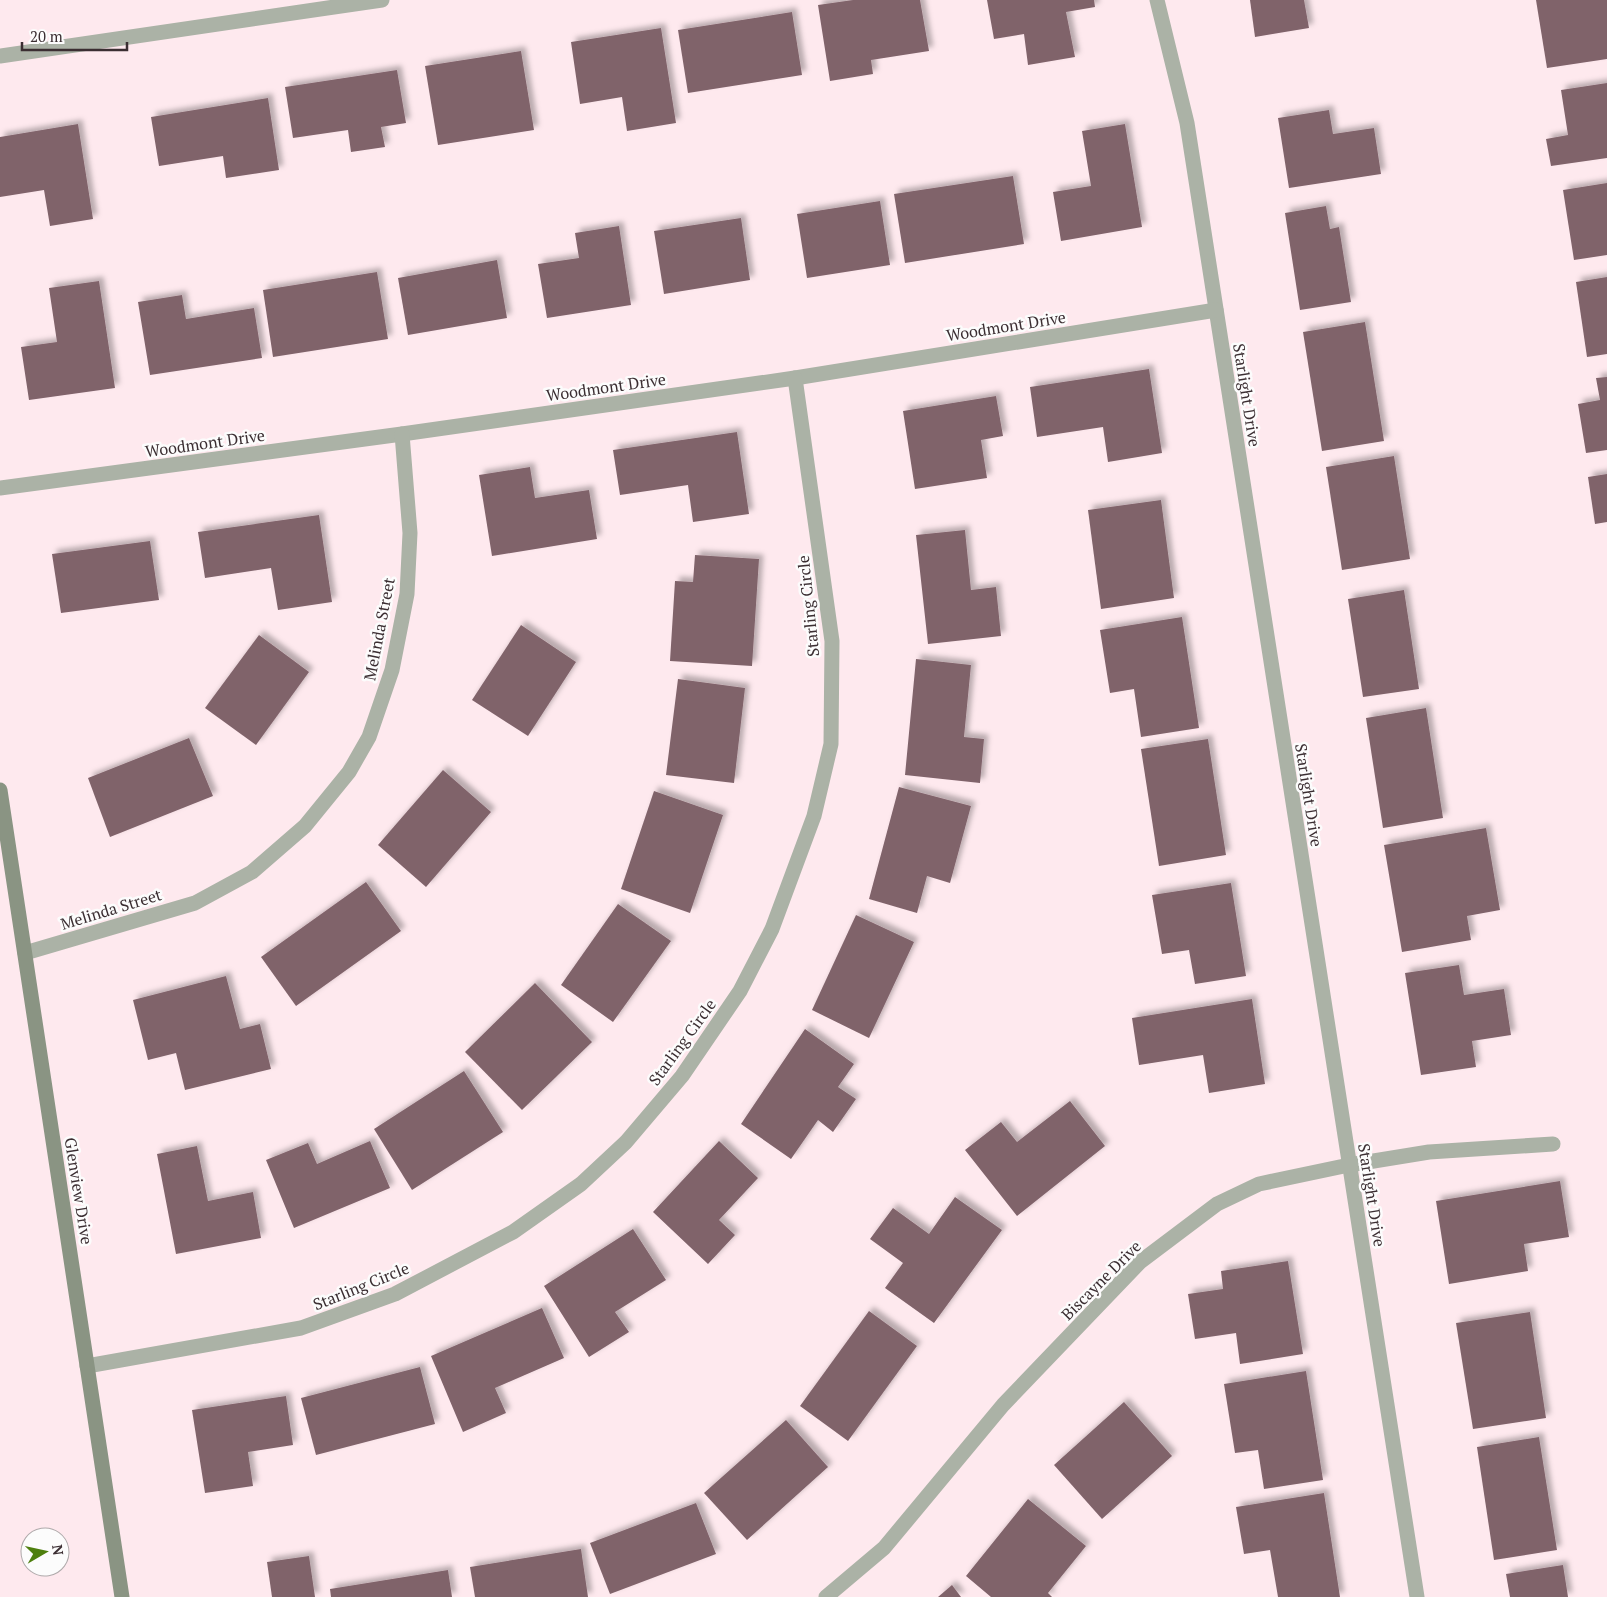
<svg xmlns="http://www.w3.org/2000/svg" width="1607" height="1597" font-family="'PT Serif',serif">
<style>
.building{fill:#80636b;filter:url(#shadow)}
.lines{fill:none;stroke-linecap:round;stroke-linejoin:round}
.minor{stroke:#abb2a6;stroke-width:15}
.secondary{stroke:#8a9483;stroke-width:15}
.labels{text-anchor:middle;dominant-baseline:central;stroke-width:5;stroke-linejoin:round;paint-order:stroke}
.street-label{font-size:16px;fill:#3b2e32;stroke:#fcfcfc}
</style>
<defs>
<filter id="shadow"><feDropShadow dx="4.5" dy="-4.5" stdDeviation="2.5" flood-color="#0004"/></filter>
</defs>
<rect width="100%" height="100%" fill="#fee9ee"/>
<g class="building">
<polygon points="853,0 920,0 929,51 871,60 873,74 830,81 818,5"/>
<polygon points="987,0 1094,0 1095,7 1066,12 1075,57 1028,65 1024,34 994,39"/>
<polygon points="1250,0 1304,0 1309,28 1255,37"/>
<polygon points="1536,0 1607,0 1607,59 1547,68"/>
<polygon points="792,12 802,75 688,93 678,30"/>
<polygon points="661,28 676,123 627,131 622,97 580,104 571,42"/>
<polygon points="521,51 534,130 438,145 425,66"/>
<polygon points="397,70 406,123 381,127 385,147 351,152 348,130 293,138 285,87"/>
<polygon points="1607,83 1607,158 1551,166 1546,139 1568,135 1561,90"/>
<polygon points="268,98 279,170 226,178 223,156 159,166 151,117"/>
<polygon points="1329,110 1333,134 1374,128 1381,174 1289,188 1278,118"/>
<polygon points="78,124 93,219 50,226 44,190 0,197 0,137"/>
<polygon points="1125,124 1142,227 1061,241 1053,192 1091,186 1082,131"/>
<polygon points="1013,176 1024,244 905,263 894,194"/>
<polygon points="1607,183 1607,255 1574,260 1563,190"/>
<polygon points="880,201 890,265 807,278 797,214"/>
<polygon points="1326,206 1330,229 1339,227 1351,302 1300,310 1285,213"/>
<polygon points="741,218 750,280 664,294 654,231"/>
<polygon points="619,226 631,305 547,318 538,264 579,258 575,233"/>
<polygon points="497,260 507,318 408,335 398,278"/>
<polygon points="377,272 388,339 273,357 263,290"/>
<polygon points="1607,277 1607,354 1587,357 1576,282"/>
<polygon points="99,281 115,388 29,400 21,347 57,342 49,288"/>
<polygon points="182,295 186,319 254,308 262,358 150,375 138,302"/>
<polygon points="1365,322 1384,441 1322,451 1303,332"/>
<polygon points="1149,369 1162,453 1108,462 1103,427 1037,437 1030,387"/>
<polygon points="1607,377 1607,450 1586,453 1578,404 1600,400 1596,378"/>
<polygon points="996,396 1003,436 981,440 987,478 915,489 903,411"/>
<polygon points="737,432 749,514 693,522 688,485 620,495 613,450"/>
<polygon points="1394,456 1410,559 1342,570 1326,467"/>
<polygon points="530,467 535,498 589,490 597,539 492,556 479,475"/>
<polygon points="1607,474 1607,522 1595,524 1588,477"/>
<polygon points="1161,500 1174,598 1101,609 1088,510"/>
<polygon points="319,515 332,602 278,610 271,568 205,578 198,532"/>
<polygon points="965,530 971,590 996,587 1001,636 928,644 916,535"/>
<polygon points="150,541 159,600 61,613 52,554"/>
<polygon points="695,555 759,559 752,666 670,661 675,581 693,582"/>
<polygon points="1404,590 1419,689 1363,697 1348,599"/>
<polygon points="1182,617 1199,728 1141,737 1134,689 1110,693 1100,630"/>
<polygon points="521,625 576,662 528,736 472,700"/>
<polygon points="259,635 309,672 256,745 205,708"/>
<polygon points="916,659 971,665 964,737 984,739 980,783 905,775"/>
<polygon points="678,679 745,688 734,783 666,775"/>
<polygon points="1426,708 1443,818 1383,828 1366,718"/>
<polygon points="189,738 213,796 110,837 88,778"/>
<polygon points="1208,739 1226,855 1159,866 1141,749"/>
<polygon points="443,770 491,812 426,887 378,845"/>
<polygon points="899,787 971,806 950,883 927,876 917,913 869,899"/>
<polygon points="654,791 723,815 690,913 621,889"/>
<polygon points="1486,828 1500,910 1467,916 1471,940 1402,952 1384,845"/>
<polygon points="366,882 401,931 296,1006 261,957"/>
<polygon points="1231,883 1246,976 1195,984 1189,950 1162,954 1152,895"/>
<polygon points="618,904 671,941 613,1022 561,985"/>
<polygon points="856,915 914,942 869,1038 812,1010"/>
<polygon points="1459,965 1464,995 1504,989 1511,1035 1472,1041 1476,1067 1421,1075 1405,973"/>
<polygon points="226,976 240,1029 260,1024 271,1069 185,1090 176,1053 148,1060 133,1000"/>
<polygon points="535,983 592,1042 522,1110 465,1052"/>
<polygon points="1252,999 1265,1084 1209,1093 1203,1055 1139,1065 1132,1018"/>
<polygon points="805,1029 854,1064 838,1087 856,1099 833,1132 818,1120 791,1159 741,1124"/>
<polygon points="464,1071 503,1132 412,1190 374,1129"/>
<polygon points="1070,1101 1105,1146 1017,1216 965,1150 1001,1122 1017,1142"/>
<polygon points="370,1141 390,1188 294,1228 266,1160 308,1143 317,1164"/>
<polygon points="719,1141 758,1178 719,1220 735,1235 708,1264 653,1212"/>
<polygon points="197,1146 208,1201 253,1192 261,1238 176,1254 157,1154"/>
<polygon points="1560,1181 1569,1237 1524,1244 1528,1271 1449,1284 1436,1201"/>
<polygon points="955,1197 1002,1230 934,1323 885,1288 903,1263 870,1239 893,1208 929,1234"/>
<polygon points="633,1229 666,1280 615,1312 629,1332 589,1357 544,1286"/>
<polygon points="1288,1261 1303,1354 1240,1364 1236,1333 1195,1339 1188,1294 1223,1289 1221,1271"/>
<polygon points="542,1308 564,1358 495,1388 506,1413 463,1432 431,1356"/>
<polygon points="869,1311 917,1346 848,1441 800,1406"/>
<polygon points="1530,1312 1546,1418 1473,1429 1456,1323"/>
<polygon points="420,1367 435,1424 316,1455 301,1398"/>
<polygon points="1306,1371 1323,1480 1264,1489 1258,1450 1235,1453 1224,1384"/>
<polygon points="286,1396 293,1445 248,1452 253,1486 205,1493 192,1410"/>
<polygon points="1124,1402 1172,1456 1102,1519 1054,1465"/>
<polygon points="786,1420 828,1467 747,1540 704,1493"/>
<polygon points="1539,1437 1557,1550 1494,1560 1477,1447"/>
<polygon points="1324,1493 1340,1597 1278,1597 1270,1550 1244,1554 1236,1507"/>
<polygon points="1028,1499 1086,1546 1048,1593 1052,1597 991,1597 966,1576"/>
<polygon points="696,1503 716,1554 610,1594 590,1543"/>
<polygon points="581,1549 588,1597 475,1597 470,1567"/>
<polygon points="309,1556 315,1597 272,1597 267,1562"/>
<polygon points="1563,1565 1568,1597 1510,1597 1506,1574"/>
<polygon points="448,1570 452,1597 331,1597 330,1589"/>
<polygon points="952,1585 961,1597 938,1597"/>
</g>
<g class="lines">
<g class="minor">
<polyline points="1157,0 1187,123 1417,1597"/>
<polyline points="0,56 382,0"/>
<polyline points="0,488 402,434 795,378 1216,310"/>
<polyline points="25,953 195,903 252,872 305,826 349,772 369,737 392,670 407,594 410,533 402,434"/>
<polyline points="87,1366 301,1328 395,1294 513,1232 581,1184 626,1142 682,1076 740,991 772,929 814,816 831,744 832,641 795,378"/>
<polyline points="826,1597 884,1548 1003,1405 1140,1262 1217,1204 1259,1184 1349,1165 1429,1152 1553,1144"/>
</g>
<polyline class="secondary" points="0,790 122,1597"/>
</g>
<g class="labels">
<g class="street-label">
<text transform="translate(1006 326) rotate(-9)">Woodmont Drive</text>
<text transform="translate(606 387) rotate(-8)">Woodmont Drive</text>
<text transform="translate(1247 395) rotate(81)">Starlight Drive</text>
<text transform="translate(205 443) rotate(-8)">Woodmont Drive</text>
<text transform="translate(808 606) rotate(-96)">Starling Circle</text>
<text transform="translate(379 629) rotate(-79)">Melinda Street</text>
<text transform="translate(1309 795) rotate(81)">Starlight Drive</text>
<text transform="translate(111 909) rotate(-17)">Melinda Street</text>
<text transform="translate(682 1042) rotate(-54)">Starling Circle</text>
<text transform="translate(79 1191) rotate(81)">Glenview Drive</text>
<text transform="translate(1372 1195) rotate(81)">Starlight Drive</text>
<text transform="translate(1101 1280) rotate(-45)">Biscayne Drive</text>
<text transform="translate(361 1286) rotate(-22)">Starling Circle</text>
</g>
</g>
<g transform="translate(45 1552) rotate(81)"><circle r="24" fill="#fcfcfc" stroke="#afaaab"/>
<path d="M0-4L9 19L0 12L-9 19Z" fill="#4e7f0e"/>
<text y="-8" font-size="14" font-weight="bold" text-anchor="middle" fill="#3b2e32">N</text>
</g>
<path d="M22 42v8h105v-8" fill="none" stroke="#3b2e32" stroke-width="2.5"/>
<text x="30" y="42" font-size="15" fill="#3b2e32" stroke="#fcfcfc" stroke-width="4" paint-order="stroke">20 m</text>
</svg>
